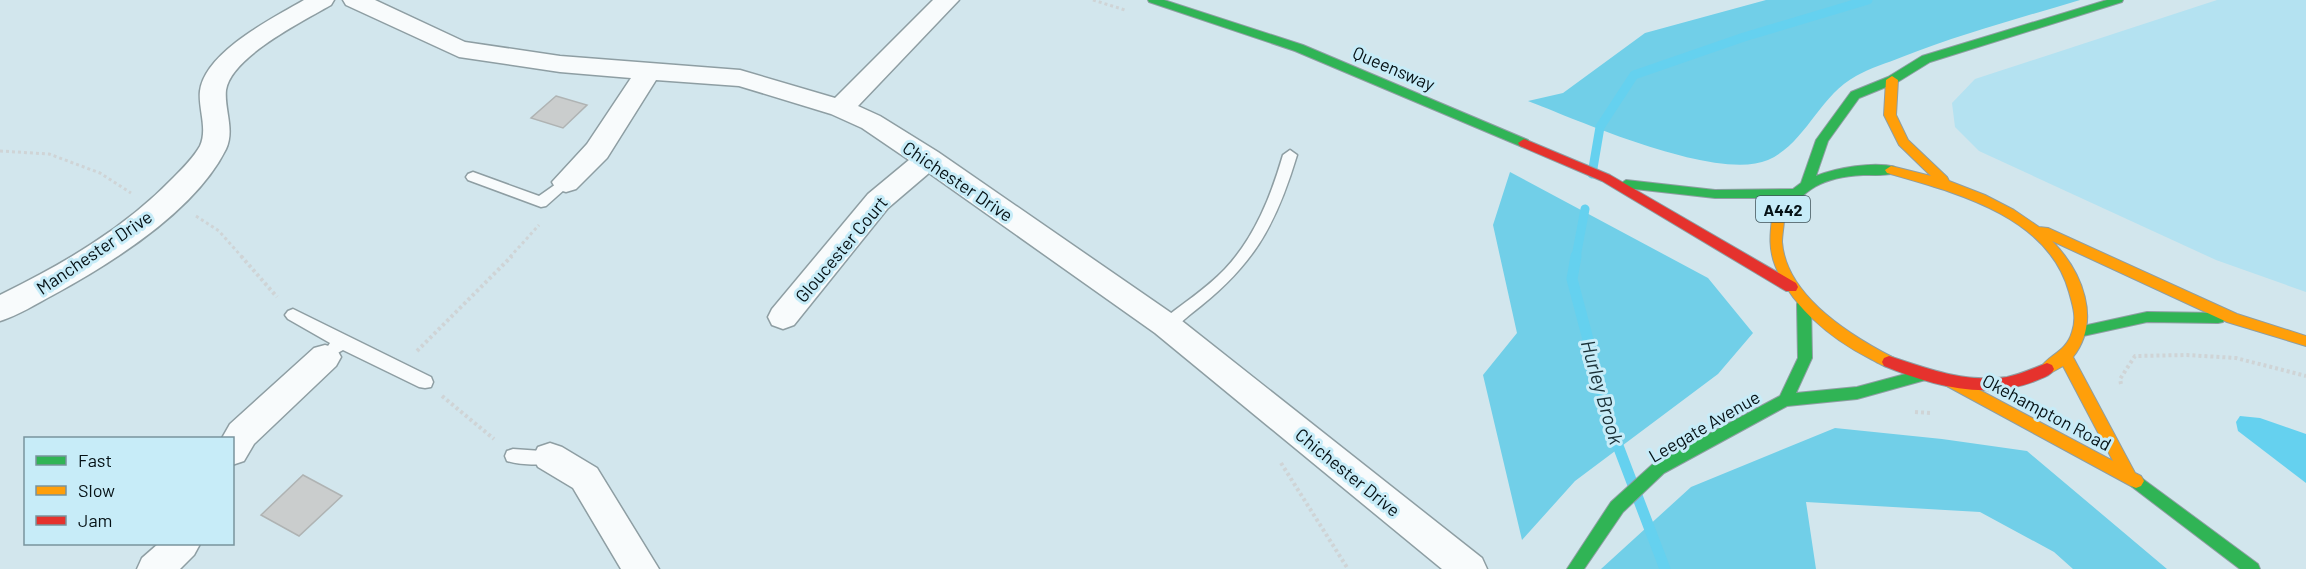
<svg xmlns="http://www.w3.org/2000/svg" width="2306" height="569" font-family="Barlow,sans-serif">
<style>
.green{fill:#b4e2f1}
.forest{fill:#71cfe8}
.water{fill:#65d1ef}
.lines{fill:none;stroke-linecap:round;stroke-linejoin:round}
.stream-far1{stroke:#65d1ef;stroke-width:9}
.stream{stroke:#65d1ef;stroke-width:11}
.building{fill:#cacdcd;stroke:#afb3b3;stroke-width:1.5}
.lane-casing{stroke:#8e9ea3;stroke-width:3}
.street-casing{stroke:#8e9ea3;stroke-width:3}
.fast-casing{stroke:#8e9ea3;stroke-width:2}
.slow-casing{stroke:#8e9ea3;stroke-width:2}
.jam-casing{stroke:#8e9ea3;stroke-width:2}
.path-far1{stroke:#cfd4d6;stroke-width:3;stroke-dasharray:3 3;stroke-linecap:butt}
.path{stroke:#cfd4d6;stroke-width:4;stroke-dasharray:3 3;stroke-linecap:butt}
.lane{fill:#f8fbfc;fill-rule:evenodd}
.street{fill:#f8fbfc;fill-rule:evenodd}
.fast{fill:#30b455;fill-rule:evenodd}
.slow{fill:#ff9f0a;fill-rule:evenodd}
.jam{fill:#e5322d;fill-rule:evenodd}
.labels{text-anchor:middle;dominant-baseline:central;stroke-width:6;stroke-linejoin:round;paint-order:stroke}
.shield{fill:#c7ecf8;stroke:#3f5359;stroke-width:1.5}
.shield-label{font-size:16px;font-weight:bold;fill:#051115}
.street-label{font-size:18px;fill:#051115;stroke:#c7ecf8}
.water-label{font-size:20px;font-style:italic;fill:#193037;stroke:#c7ecf8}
</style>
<rect width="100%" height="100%" fill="#d2e6ed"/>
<polygon class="green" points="2217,0 2306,0 2306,292 2216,260 1979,151 1955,127 1952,103 1975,79"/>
<g class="forest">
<path d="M 1766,0 L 2080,0 C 2020,18 1961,34 1902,57 C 1887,63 1870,68 1856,76 C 1819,96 1806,143 1768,160 C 1717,182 1580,121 1528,101 L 1563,93 L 1645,33 Z"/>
<polygon points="1510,172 1708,278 1753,333 1718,374 1575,481 1522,540 1483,375 1517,333 1493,225"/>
<polygon points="1835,428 1942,439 2027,451 2167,569 2073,569 2054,552 1980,512 1806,502 1816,569 1601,569 1691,487"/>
</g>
<polygon class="water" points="2240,416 2260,418 2306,434 2306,483 2238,431 2236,422"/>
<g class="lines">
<g class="stream-far1">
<polyline points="1592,174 1600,127 1634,75 1744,37 1868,0"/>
<polyline points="1576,257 1585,209"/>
</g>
<polyline class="stream" points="1576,256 1572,279 1612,430 1665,569"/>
</g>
<g class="building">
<polygon points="556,96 587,105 563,128 531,118"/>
<polygon points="303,475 342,496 299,536 261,515"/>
</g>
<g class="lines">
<g class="lane-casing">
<g id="lane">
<path d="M 1290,150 L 1297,155 C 1275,228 1252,267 1192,313 C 1183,320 1172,333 1161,329 L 1158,325 L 1161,321 C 1182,304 1206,289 1225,269 C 1255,237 1271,196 1283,155 Z"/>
<polygon points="473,172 539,196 566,177 573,182 546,206 541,207 468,180 466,177 468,174"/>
<polygon points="293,309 431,377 433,382 431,387 425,388 419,387 343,350 334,355 328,353 326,349 330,343 288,319 285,315 288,311"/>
<path d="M 513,449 L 556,452 L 558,457 L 556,462 C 543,466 520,465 507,461 L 505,456 L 507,451 Z"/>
</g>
</g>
<g class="street-casing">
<g id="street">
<path d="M 304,0 L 334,0 L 331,5 C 303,21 231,57 226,90 C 224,109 235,130 226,149 C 196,210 112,263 53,295 C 36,304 19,315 0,321 L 0,295 C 63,264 124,229 174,177 C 183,168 194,157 200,146 C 208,129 198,108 200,91 C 205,52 273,18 304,0 Z"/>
<polygon points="343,0 375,0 465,42 560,56 740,70 835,98 933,0 959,0 858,106 880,116 938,152 1177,317 1482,558 1487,569 1442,569 1155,333 929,173 888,208 794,325 783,329 772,325 768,317 772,309 868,194 909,160 862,128 831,114 739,86 656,80 607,158 576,189 566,192 556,189 552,182 587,144 631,78 560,72 459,57 346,5"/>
<polygon points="325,345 336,348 341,357 336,366 254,444 244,461 232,465 232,438 222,438 230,424 314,348"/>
<polygon points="550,443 562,447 597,468 659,569 621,569 573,488 538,467 533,457 538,447"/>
<polygon points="158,544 200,544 194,555 180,569 137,569 142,558"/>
</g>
</g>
<g class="fast-casing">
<g id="fast">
<polygon points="1148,0 1164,0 1303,45 1528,140 1530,143 1524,147 1520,146 1295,51 1149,2"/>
<path d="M 2107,0 L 2123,0 L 2122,2 L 1930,62 L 1896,83 L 1859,98 L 1828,141 L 1816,176 C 1836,168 1874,161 1895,167 L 1897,170 L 1895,173 C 1885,176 1873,175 1863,175 C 1824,177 1802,188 1783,222 L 1778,224 L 1772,219 L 1784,198 L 1715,198 L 1626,188 L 1620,184 L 1626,180 L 1715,190 L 1793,189 L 1801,183 L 1816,140 L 1851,92 L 1888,77 L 1922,56 Z"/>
<polygon points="1804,299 1809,300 1811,304 1812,358 1796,393 1857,387 1924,369 1929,371 1931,375 1929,379 1857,399 1787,406 1664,473 1623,512 1584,569 1567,569 1611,502 1654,463 1780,396 1798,358 1797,304 1799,300"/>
<polygon points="2147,312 2218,313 2223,314 2225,318 2223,322 2218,323 2147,322 2083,336 2078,335 2076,331 2078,327 2083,326"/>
<polygon points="2136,474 2258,564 2260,569 2240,569 2131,486 2128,481 2131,476"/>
</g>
</g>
<g class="slow-casing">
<g id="slow">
<path d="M 1892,76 L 1898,80 L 1896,115 L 1908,140 L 1947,177 L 1949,181 L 1985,195 L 2014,210 L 2039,227 L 2048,228 L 2237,314 L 2306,336 L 2306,346 L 2227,322 L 2052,241 C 2082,271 2102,320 2073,357 L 2135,473 L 2141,476 L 2144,481 L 2141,486 L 2136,488 L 2131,486 L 1945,385 L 1943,381 L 1945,377 L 1950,375 L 1955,377 L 2113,461 L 2063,366 L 2047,375 L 2042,373 L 2040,369 C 2047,355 2066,353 2072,332 C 2077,318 2073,306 2069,292 C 2048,215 1953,192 1887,173 L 1885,170 L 1891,166 L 1931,176 L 1899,145 L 1884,115 L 1886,80 Z"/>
<path d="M 1778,214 L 1784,219 C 1784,226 1782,235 1782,242 C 1786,296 1851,336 1894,358 L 1896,362 L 1894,366 C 1885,369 1877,362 1869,358 C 1831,339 1790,305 1775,265 C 1769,249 1770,235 1772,219 Z"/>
</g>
</g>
<g class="jam-casing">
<g id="jam">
<polygon points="1524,139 1610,175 1796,283 1798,287 1796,291 1786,291 1602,181 1520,146 1518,143"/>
<path d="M 1889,356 C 1928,369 1965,383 2007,377 C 2021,374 2034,368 2047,363 L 2052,365 L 2054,369 C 2051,376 2042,378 2035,381 C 1985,401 1931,385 1884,366 L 1882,362 L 1884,358 Z"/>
</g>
</g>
<g class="path-far1">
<polyline points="1093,0 1125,10"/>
<polyline points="0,151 49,154 100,173 131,193"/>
<polyline points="196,216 219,231 242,257"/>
<polyline points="510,257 539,225"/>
</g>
<g class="path">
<polyline points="241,256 277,297"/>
<polyline points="417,351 512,256"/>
<polyline points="2121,384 2120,379 2135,356 2187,355 2236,358 2306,376"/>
<polyline points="442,396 494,439"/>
<polyline points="1915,412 1931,413"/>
<polyline points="1281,463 1348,569"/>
</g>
<use href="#lane" class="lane"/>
<use href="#street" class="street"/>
<use href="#fast" class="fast"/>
<use href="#slow" class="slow"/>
<use href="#jam" class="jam"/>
</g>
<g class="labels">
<rect class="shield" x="1756" y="196" width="54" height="26" rx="4.5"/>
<g class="shield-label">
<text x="1783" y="209">A442</text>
</g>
<g class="street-label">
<text transform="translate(1394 68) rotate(23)">Queensway</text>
<text transform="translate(958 181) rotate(34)">Chichester Drive</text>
<text transform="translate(841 249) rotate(-50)">Gloucester Court</text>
<text transform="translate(94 252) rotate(-34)">Manchester Drive</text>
<text transform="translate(2047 412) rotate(28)">Okehampton Road</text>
<text transform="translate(1704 426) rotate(-30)">Leegate Avenue</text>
<text transform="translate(1348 472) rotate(39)">Chichester Drive</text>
</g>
<g class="water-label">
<text transform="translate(1603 392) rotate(74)">Hurley Brook</text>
</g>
</g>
<rect x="24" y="437" width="210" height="108" fill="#c7ecf8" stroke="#79949d" stroke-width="1.5"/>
<rect x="36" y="456" width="30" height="9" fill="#30b455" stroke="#79949d" stroke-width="1.5"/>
<text x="78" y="467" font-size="18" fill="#051115">Fast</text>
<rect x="36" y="486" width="30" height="9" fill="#ff9f0a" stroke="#79949d" stroke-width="1.5"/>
<text x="78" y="497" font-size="18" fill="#051115">Slow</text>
<rect x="36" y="516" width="30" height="9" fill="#e5322d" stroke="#79949d" stroke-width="1.5"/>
<text x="78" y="527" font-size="18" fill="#051115">Jam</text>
</svg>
